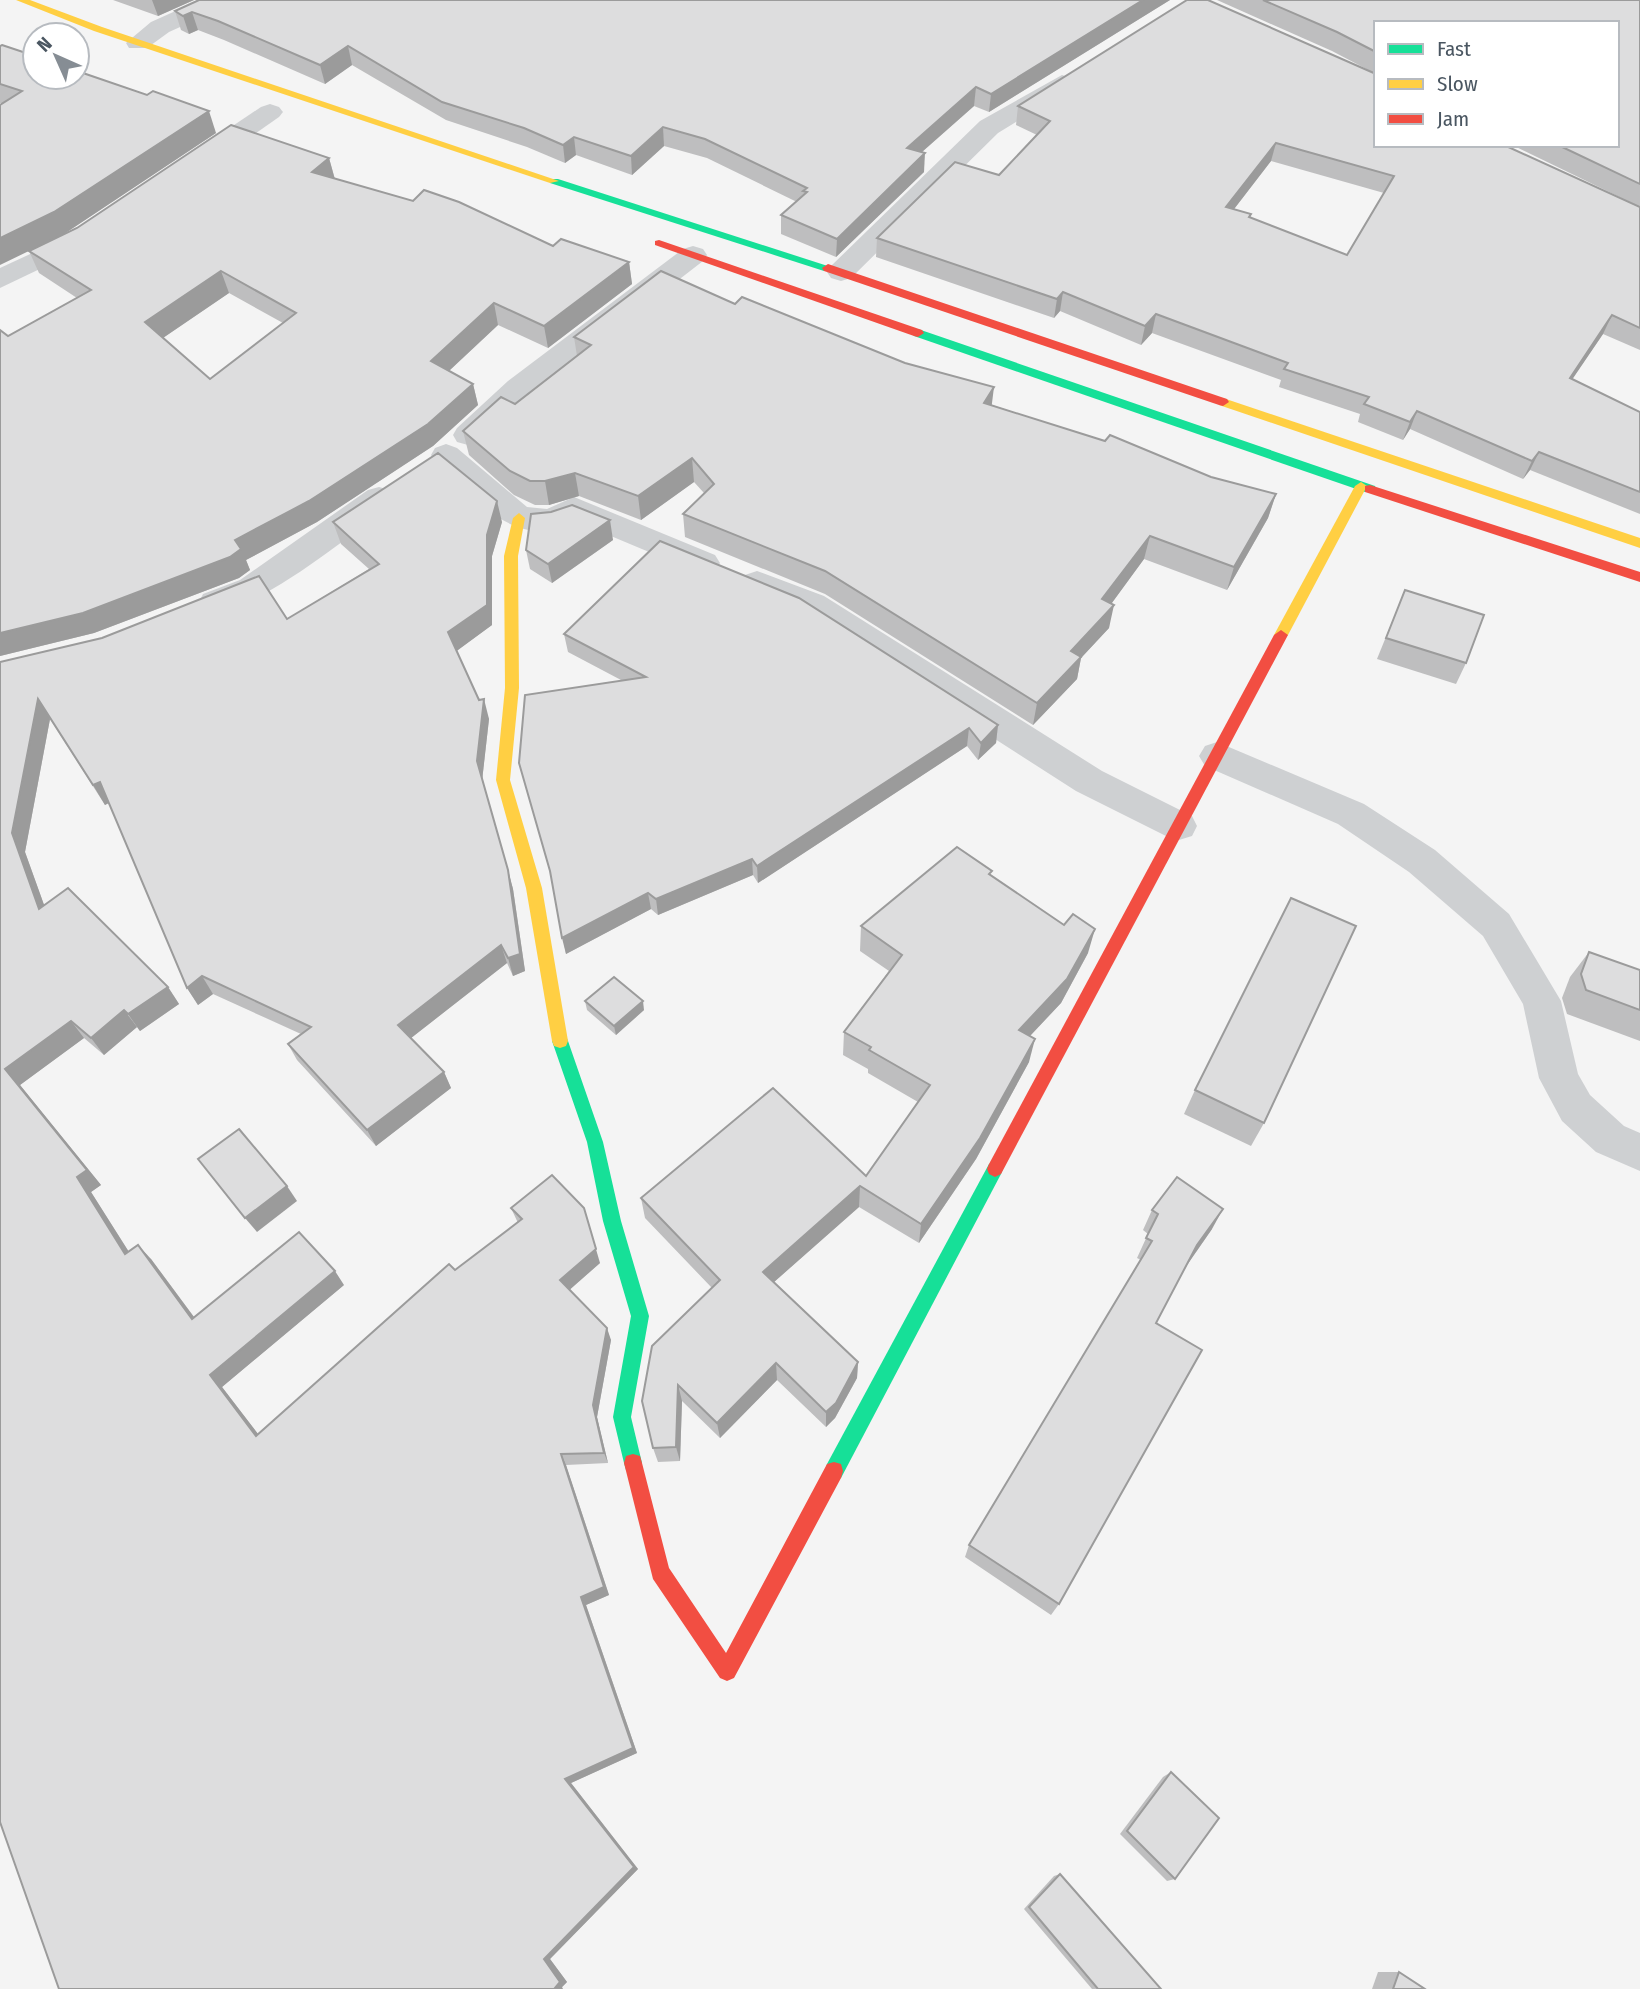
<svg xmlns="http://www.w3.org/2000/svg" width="1640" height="1989" font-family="'Fira Sans Condensed',sans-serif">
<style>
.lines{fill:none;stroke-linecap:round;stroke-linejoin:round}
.street{fill:#ced0d2;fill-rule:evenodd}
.fast{fill:#16e098;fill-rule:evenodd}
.slow{fill:#ffcf43;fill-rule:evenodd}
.jam{fill:#f24e42;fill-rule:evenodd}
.wall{fill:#bebebf;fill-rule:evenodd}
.shaded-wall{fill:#9b9b9b}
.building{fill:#ddddde;stroke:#9b9b9b;stroke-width:2;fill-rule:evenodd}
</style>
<rect width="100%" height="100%" fill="#f4f4f4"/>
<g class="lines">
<g class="street">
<polygon points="200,0 232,0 229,5 169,32 147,48 129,48 126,43 151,22"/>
<polygon points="1062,75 1071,78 1075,83 1071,88 998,133 851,278 841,281 831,278 827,272 831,266 980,121"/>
<polygon points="270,104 279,107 283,112 279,117 209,166 191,166 187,160 191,154 261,107"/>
<polygon points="80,231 90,233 94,239 90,245 0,288 0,268"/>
<polygon points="693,246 703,249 707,255 703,261 530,395 479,442 468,445 457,442 453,435 457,428 508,381 683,249"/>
<path d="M 446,444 L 457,448 L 527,507 L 547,509 L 574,497 L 715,555 L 720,563 L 715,571 L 704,575 L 575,521 C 515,553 477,499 435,462 L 431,455 L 435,448 Z"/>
<path d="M 379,487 L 390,490 L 395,498 L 390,506 C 353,532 246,623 203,610 L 199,602 L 203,594 L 240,580 L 368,490 Z"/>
<polygon points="757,571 824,596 1102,771 1192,816 1197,826 1192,836 1179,840 1166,836 1076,791 800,614 745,591 741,583 745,575"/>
<polygon points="1217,742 1364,804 1435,850 1509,914 1561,1001 1578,1074 1590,1095 1624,1126 1640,1133 1640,1171 1596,1152 1562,1121 1539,1078 1523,1004 1483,936 1409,872 1338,824 1205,766 1199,756 1205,746"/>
</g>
<g class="fast">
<polygon points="550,179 558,179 834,268 832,271 824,271 550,183"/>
<polygon points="918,329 1375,486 1376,489 1375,492 1365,492 914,336 912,333"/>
<polygon points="560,1034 566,1036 568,1041 603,1142 621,1221 649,1316 631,1417 642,1463 640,1470 633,1472 626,1470 624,1463 613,1417 631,1316 603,1221 587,1142 552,1041 554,1036"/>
<polygon points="995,1161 1001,1164 1003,1169 1001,1174 841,1478 834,1480 827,1478 825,1471 827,1464 989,1164"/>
</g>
<g class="slow">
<polygon points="16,0 30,0 102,27 559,181 550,183 94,31"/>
<polygon points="1223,398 1640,538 1640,548 1219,405 1219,399"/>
<polygon points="1361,482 1367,486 1288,635 1281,640 1276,639 1274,635 1355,486"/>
<polygon points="519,513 525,518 518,556 519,688 510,780 542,888 568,1041 566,1046 560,1048 554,1046 552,1041 526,888 496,780 505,688 504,556 513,518"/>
</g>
<g class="jam">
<polygon points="659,240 922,330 924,333 918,337 914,336 655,245 655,241"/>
<polygon points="828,264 1227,399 1229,402 1223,406 1219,405 824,271 822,268"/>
<polygon points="1370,485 1640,572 1640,582 1365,492 1365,486"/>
<polygon points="1281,630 1288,635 1001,1174 995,1177 989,1174 987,1169 989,1164 1274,635"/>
<polygon points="633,1454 640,1456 642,1463 669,1568 726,1653 827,1464 834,1462 841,1464 843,1471 841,1478 734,1678 727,1681 720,1678 653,1579 624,1463 626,1456"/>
</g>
</g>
<g class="wall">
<polygon points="113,0 194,0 158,16"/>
<polygon points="1170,0 989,112 974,106 922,152 924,172 836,257 781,234 781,215 797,202 707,158 664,146 632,175 576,155 565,163 527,147 446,120 352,65 325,84 224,40 198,30 189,34 181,30 175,11"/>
<path d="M 1217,0 L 1640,0 L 1640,350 L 1603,334 L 1572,379 L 1640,412 L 1640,514 L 1530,470 L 1523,479 L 1410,429 L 1403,440 L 1358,422 L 1360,414 L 1279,387 L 1281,380 L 1152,333 L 1141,345 L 1060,311 L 1054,318 L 876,257 L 877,238 L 999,175 L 1037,135 L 1016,125 L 1018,106 L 1376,145 L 1638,206 L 1512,145 L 1617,145 L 1376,23 L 1376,74 L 1332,51 ZM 1271,161 L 1384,193 L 1347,255 L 1250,218 L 1251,214 L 1234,209 Z"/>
<path d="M 0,46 L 216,133 L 64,234 L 329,158 L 335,179 L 553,246 L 629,262 L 632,284 L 548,348 L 498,325 L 449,371 L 473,384 L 478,405 L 433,446 L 317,522 L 246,560 L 250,570 L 239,578 L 94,633 L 0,656 L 0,330 L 8,336 L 77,298 L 39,273 L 29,251 L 2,103 L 0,103 ZM 229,293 L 283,323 L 210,379 L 163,338 Z"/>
<polygon points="735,304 992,405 1211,477 1276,494 1268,518 1227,590 1144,559 1111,604 1109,628 1081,658 1077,679 1033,725 825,594 685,537 683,514 704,493 694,482 641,520 579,496 549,505 535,505 514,495 469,455 463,431 515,404 577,356 574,337"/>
<polygon points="333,522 502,522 492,556 492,625 456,651 479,700 489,719 482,781 513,889 525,971 513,976 507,963 411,1038 444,1072 451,1088 376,1146 297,1060 288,1044 301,1034 213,994 198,1005 187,988 109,803 105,805 50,719 25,852 44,905 168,987 179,1004 140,1031 137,1027 104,1055 84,1038 20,1085 101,1185 91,1192 129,1252 151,1259 194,1317 344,1285 222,1387 258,1434 455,1270 518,1223 511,1208 600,1263 570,1289 611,1340 597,1417 608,1463 566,1465 609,1595 586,1605 637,1753 571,1783 638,1869 550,1959 567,1982 562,1987 0,1822 0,662 287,619 369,569 341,544"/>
<polygon points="613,540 552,583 530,569 526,550"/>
<polygon points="1405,590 1466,663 1456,684 1377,659"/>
<polygon points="564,634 998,725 996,743 978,760 967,746 758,883 753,875 658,915 651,909 566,954 551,876 519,763 621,680 568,652"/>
<polygon points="991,876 1088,953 1061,1003 1030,1036 1029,1062 976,1159 919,1243 859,1207 774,1282 858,1362 857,1378 835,1418 826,1427 777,1380 720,1438 682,1401 680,1461 658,1462 653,1448 712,1288 645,1218 641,1198 866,1176 918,1102 868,1073 868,1069 843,1055 844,1032 889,971 860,951 861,926"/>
<polygon points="1589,952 1640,970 1640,1041 1567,1014 1562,998 1570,977"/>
<polygon points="585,1001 644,1010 616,1035 587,1010"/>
<polygon points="1195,1090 1264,1123 1251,1146 1184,1114"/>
<polygon points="1152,1210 1212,1229 1187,1265 1156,1323 1059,1604 1051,1615 965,1557 969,1545 1141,1260 1137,1258 1148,1234 1143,1230"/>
<polygon points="1171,1772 1175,1879 1167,1881 1120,1834 1163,1777"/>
<polygon points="1060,1874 1161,1989 1092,1989 1024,1909 1054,1876"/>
<polygon points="1378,1972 1399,1972 1425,1989 1372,1989"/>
</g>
<g class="shaded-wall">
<polygon points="152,0 194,0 158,16"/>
<polygon points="1143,0 1170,0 989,112 991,94"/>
<polygon points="192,12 198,30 189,34 183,16"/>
<polygon points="348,46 352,65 325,84 320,65"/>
<polygon points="976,87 974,106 906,166 907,148"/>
<polygon points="209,111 216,133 64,234 0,265 0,238"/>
<polygon points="663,127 664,146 632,175 631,156"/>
<polygon points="574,137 576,155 565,163 563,145"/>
<polygon points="1276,143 1271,161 1221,226 1226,207"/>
<polygon points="925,153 924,172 836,257 837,239"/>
<polygon points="329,158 335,180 312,172"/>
<polygon points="629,262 632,284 548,348 544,326"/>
<polygon points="221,271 229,293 154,344 145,322"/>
<polygon points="1063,292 1060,311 1054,318 1057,299"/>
<polygon points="494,303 498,325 436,383 431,361"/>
<polygon points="1156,314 1152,333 1141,345 1145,326"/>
<polygon points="1612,315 1603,334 1561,396 1570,378"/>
<polygon points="473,384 478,405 433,446 317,522 246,560 250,570 239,578 94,633 0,656 0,633 235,540"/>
<polygon points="994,387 991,411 984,403"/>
<polygon points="1417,411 1410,429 1403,440 1410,422"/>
<polygon points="1539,452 1530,470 1523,479 1532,461"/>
<polygon points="692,458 694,482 641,520 638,496"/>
<polygon points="575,473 579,496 549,505 545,481"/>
<polygon points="1276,494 1268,518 1227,590 1234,567"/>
<polygon points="497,501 502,522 492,556 492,625 454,653 448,632 487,535"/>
<polygon points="610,520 613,540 552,583 548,564"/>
<polygon points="1150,536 1144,559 1098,622 1102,599"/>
<polygon points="1114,605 1109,628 1081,658 1077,679 1033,725 1037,703 1071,651"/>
<polygon points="38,699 50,719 25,852 52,927 39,909 12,833"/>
<polygon points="484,699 489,719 482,781 477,761"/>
<polygon points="998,725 996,743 978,760 981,743"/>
<polygon points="969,728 967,746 758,883 757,866"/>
<polygon points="100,782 112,801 105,805 93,785"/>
<polygon points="752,859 753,875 658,915 656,899"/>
<polygon points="508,870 513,889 525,971 513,976 508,958"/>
<polygon points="648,893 651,909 566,954 562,938"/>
<polygon points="1095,929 1088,953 1061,1003 1014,1053 1019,1030"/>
<polygon points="501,945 507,963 406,1042 398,1025"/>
<polygon points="202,976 213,994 198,1005 187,988"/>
<polygon points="168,987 179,1004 140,1031 128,1014"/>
<polygon points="643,1001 644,1010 616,1035 614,1026"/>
<polygon points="124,1010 137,1027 104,1055 91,1038"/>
<polygon points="71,1021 84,1038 20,1085 101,1185 91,1192 139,1268 125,1254 5,1069"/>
<polygon points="1035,1039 1029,1062 976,1159 919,1243 921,1224"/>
<polygon points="444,1072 451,1088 376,1146 367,1130"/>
<polygon points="287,1186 297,1201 257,1232 245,1218"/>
<polygon points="860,1186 859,1207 765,1290 763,1272"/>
<polygon points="584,1208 600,1263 566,1293 560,1280"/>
<polygon points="1223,1209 1212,1229 1187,1265 1197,1245"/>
<polygon points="138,1245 151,1259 205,1332 192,1319"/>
<polygon points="335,1271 344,1285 222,1387 268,1447 256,1436 210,1375"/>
<polygon points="607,1328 611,1340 597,1417 608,1463 604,1453 593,1405"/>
<polygon points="858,1362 857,1378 835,1418 826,1427 826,1412"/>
<polygon points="776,1363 777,1380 720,1438 717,1423"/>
<polygon points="678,1385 682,1401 680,1461 676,1447"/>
<polygon points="561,1454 566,1465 609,1595 586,1605 637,1753 571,1783 638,1869 550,1959 567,1982 562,1987 563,1989 556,1989 544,1959 565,1779 581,1597"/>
</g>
<g class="building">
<polygon points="199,0 1143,0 991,94 976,87 907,148 925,153 837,239 781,215 807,192 803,191 807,188 705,139 663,127 631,156 574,137 563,145 524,128 442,102 348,46 320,65 218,21 192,12 183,16 175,11"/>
<path d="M 1187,0 L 1208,0 L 1376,74 L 1376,145 L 1504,145 L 1640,207 L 1640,328 L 1612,315 L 1570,378 L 1640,412 L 1640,492 L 1539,452 L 1532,461 L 1417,411 L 1410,422 L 1364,404 L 1369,397 L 1284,369 L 1288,363 L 1156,314 L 1145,326 L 1063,292 L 1057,299 L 877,238 L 955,162 L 999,175 L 1050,121 L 1018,106 ZM 1276,143 L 1394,176 L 1347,255 L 1249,217 L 1251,214 L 1226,207 Z"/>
<polygon points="1263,0 1640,0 1640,184 1558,145 1617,145 1617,23 1376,23 1376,52 1337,32"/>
<polygon points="2,45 35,56 35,77 77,77 77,71 147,95 153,91 209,111 54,212 0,238 0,105 22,91 0,84 0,46"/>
<path d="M 231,125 L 329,158 L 312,172 L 413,201 L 424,190 L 459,202 L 553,246 L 561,239 L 629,262 L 544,326 L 494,303 L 431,361 L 473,384 L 428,424 L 309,501 L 235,540 L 241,549 L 230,557 L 83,613 L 0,633 L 0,330 L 8,336 L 91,290 L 29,251 L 77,228 ZM 221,271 L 296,313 L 210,379 L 145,322 Z"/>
<polygon points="661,271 735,304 742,297 905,363 994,387 984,403 1105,441 1110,435 1211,477 1276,494 1234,567 1150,536 1102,599 1114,605 1071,651 1081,657 1037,703 825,571 683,514 714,484 692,458 638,496 575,473 545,481 530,481 510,471 463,431 501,397 515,404 591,345 574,337"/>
<polygon points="438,453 497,501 487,535 487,605 448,632 479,700 484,699 477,761 508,870 520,954 508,958 501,945 398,1025 444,1072 367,1130 288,1044 311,1027 202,976 187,988 100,782 93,785 38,699 12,833 39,909 68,888 168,987 128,1014 124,1010 91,1038 71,1021 5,1069 87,1170 77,1177 125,1254 138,1245 192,1319 299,1232 335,1271 210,1375 256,1436 449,1264 455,1270 522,1219 511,1208 552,1175 584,1208 596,1249 560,1280 607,1328 593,1405 604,1453 561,1454 604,1587 581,1597 633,1748 565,1779 634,1867 544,1959 560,1982 555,1988 556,1989 59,1989 0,1822 0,662 102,638 259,576 287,619 379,564 333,522"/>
<polygon points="572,505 610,520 548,564 526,550 531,514 551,512"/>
<polygon points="660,541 799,598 998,725 981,743 969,728 757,866 752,859 656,899 648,893 562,938 550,871 519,763 525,695 646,677 564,634"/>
<polygon points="1405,590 1484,615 1466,663 1386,638"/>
<polygon points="957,847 992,871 989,874 1064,925 1073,914 1095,929 1067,979 1019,1030 1035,1039 980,1138 921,1224 860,1186 763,1272 858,1362 836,1403 826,1412 776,1363 717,1423 678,1385 676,1447 653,1448 642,1401 652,1346 720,1280 641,1198 773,1088 866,1176 930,1085 869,1050 871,1047 844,1032 902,955 861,926"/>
<polygon points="1291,898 1356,926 1264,1123 1195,1090"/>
<polygon points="1589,952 1640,970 1640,1010 1586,990 1581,974"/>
<polygon points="614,977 643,1001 614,1026 585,1001"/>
<polygon points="239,1129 287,1186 245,1218 198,1159"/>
<polygon points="1177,1177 1223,1209 1197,1245 1156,1323 1202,1350 1059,1604 969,1545 1152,1241 1146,1238 1158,1214 1152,1210"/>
<polygon points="1171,1772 1219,1818 1175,1879 1127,1831"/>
<polygon points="1060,1874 1161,1989 1098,1989 1029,1907"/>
<polygon points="1399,1972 1425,1989 1393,1989"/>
</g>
<rect x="1374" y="21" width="245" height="126" fill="#ffffff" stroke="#b7bbc0" stroke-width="2"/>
<rect x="1388" y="44" width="35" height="10" fill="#16e098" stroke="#b7bbc0" stroke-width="2"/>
<text x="1437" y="56" font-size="21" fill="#4a5661">Fast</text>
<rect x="1388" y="79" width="35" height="10" fill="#ffcf43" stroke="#b7bbc0" stroke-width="2"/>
<text x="1437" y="91" font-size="21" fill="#4a5661">Slow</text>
<rect x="1388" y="114" width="35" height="10" fill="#f24e42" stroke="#b7bbc0" stroke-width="2"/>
<text x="1437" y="126" font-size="21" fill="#4a5661">Jam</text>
<g transform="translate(56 56) rotate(315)"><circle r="33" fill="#ffffff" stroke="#b7bbc0" stroke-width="2"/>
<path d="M0-5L12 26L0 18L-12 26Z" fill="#868d94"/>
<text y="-10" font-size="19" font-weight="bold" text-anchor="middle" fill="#4a5661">N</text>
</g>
</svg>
